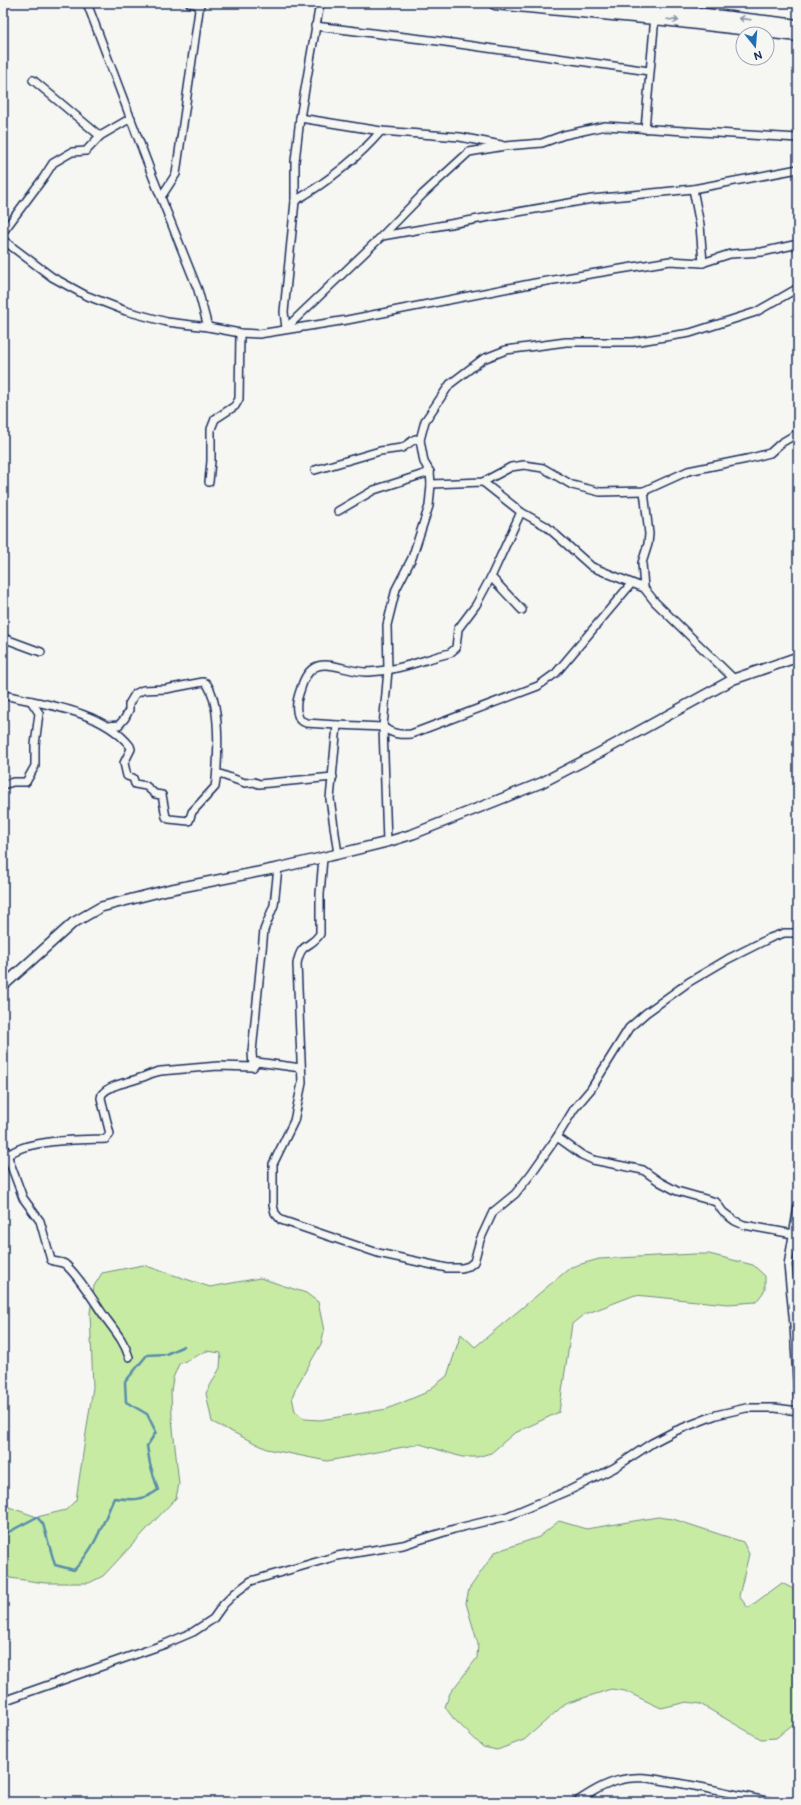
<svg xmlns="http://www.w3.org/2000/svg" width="801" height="1805" font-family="'Balsamiq Sans',sans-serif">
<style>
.green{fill:#c8eba4;stroke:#728d81}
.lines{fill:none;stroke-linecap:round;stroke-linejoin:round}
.stream{stroke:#588dab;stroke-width:2.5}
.minor-casing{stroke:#1b2f5e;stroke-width:10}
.tertiary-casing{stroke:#1b2f5e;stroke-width:12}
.trunk-casing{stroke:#1b2f5e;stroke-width:15}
.minor{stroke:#f6f6f2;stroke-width:7}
.tertiary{stroke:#f6f6f2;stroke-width:9}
.trunk{stroke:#f6f6f2;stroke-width:12}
.oneway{stroke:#8892a8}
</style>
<rect width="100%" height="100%" fill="#f6f6f2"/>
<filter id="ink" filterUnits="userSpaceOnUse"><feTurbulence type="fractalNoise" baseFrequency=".025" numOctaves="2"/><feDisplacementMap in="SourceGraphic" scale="8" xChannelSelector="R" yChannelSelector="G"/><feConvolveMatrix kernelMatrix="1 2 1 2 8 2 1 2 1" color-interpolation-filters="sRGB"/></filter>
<g filter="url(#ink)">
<g class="green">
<polygon points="695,1254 709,1254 753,1265 765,1276 765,1290 756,1302 728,1304 635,1295 583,1315 572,1324 559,1412 513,1434 491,1453 477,1457 462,1457 420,1444 327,1461 267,1449 212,1422 206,1393 220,1368 221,1353 206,1351 194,1357 179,1364 173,1378 171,1391 172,1419 179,1484 176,1498 103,1576 89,1583 45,1583 3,1577 3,1505 37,1517 66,1510 76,1500 93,1387 90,1313 94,1286 102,1273 143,1265 210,1287 260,1278 306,1293 318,1302 324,1331 321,1344 298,1384 292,1397 295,1411 305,1419 320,1420 387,1409 425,1393 447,1376 461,1334 475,1347 571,1267 599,1259"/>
<polygon points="658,1517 673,1519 743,1542 749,1554 739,1596 748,1608 782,1583 795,1590 798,1598 798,1720 776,1738 761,1739 700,1704 687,1702 661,1708 625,1691 611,1689 565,1704 524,1740 497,1750 483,1747 453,1718 445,1707 450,1693 477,1658 478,1644 466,1603 469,1589 495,1552 539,1537 559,1521 586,1529"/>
</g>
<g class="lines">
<path class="stream" d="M 3,1535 L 37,1517 L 43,1524 L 55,1565 L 74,1570 C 97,1545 101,1527 114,1498 C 133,1500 143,1501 158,1490 L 150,1464 L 147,1446 L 156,1432 L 147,1414 L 126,1402 L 125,1382 L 147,1355 L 166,1354 L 184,1346"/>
<g class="minor-casing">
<g id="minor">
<polyline points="87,3 152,175 198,290 208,327"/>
<polyline points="189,3 200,5"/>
<polyline points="315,26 438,41 649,71"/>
<polyline points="33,80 100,136"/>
<polyline points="300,118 381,131 460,137 501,145"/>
<polyline points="645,129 655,16"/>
<polyline points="693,189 700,225 703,263"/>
<polyline points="161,197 176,174 200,3"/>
<path d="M 295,201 C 327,182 357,159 381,131"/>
<polyline points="3,232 44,177 53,163 72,152 86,151 100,136 131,118"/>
<polyline points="382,236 592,199 693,189 798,169"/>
<polyline points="3,240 52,277 85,295 126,311 167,322 208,327 240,333 259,334 347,320 535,283 670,261 702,263 730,254 762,252 798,244"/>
<polyline points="286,328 382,236 423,194 469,152 505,146 542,143 564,135 605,126 798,138"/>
<polyline points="286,328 284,312 295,201 295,161 300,118 320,3"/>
<polyline points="315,470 380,451 402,448 415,439 420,440"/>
<polyline points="209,482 211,461 211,429 215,419 235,406 239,399 240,333"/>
<polyline points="483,482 521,512 546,526 592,567 644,588"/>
<polyline points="431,484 483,482 511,467 524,465 543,468 572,485 600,492 644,491 688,471 747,459 770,453 781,443 798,433"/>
<polyline points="644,491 649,534 648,544 642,563 644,588 655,602 734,679"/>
<polyline points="338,511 374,490 430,472"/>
<polyline points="521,512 491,577 522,610"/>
<polyline points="3,638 41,652"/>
<path d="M 3,695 C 44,704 103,711 130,746 L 131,749 L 124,763 L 127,776 L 133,778 L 135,784 L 146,786 L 155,794 L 162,795 L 166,817 L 169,819 L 189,821 L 192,812 L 215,787 L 216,780 C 218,757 221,701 206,683 L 203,682 L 166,689 L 143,690 L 135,694 L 129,704 L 129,710 L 125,718 L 119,725 L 107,726"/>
<path d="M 337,725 L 306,723 L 300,720 C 294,709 297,699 301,688 C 313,649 339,671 365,672 C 372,672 380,671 387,670 C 408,667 429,658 450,653 L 456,648 L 458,629 L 476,605 L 491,577"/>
<polyline points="217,773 245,783 254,782 259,784 333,777"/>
<polyline points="3,785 13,782 26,782 35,766 35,745 39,713 31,701"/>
<polyline points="387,842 383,727 388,670 387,625 396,589 412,558 429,506 431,484 430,472 424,462 420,440 425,421 450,384 483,359 506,350 566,342 633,342 690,333 756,312 798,288"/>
<path d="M 338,854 L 330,799 L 337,725 L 383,727 C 392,734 400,735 411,734 L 538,686 L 556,673 L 631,584"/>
<path d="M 323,858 L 320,894 L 320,934 C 310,949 301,941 297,964 L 302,1083 L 294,1121 L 273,1164 L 273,1205 L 275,1213 L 281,1220 L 378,1253 L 447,1268 L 462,1268 L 469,1266 L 474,1262 L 480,1240 L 493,1212 L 515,1194 L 531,1174 L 557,1137 L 574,1109 L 591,1089 L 629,1028 L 646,1013 L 689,982 L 728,959 L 770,938 L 784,933 L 798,933"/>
<polyline points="253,1067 257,1062 301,1068"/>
<polyline points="557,1137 582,1155 593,1160 643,1170 660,1182 677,1191 716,1202 723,1212 735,1221 744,1225 793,1234"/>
<path d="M 3,1144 L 23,1198 L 40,1221 L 51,1260 C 56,1263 62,1261 66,1265 C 82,1280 94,1302 107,1320 C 116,1332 125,1343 129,1357"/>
<path d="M 8,1156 C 23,1139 84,1140 106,1139 L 110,1134 L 101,1098 L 102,1094 C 111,1084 127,1083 140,1078 C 147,1076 153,1072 161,1071 L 218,1066 L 253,1067 L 252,1052 L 264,930 L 274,905 L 278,868"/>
<polyline points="798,1206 788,1265 794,1325 798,1399"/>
<polyline points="3,1701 165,1644 193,1632 213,1619 223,1605 235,1593 251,1581 337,1556 403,1545 454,1529 508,1516 572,1489 614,1468 652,1443 675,1431 716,1415 746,1408 775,1408 798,1411"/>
<path d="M 576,1802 C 590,1793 604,1784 620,1780 C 637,1775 654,1779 671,1782 C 706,1787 739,1796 773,1802"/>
</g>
</g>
<g class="tertiary-casing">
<polyline id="tertiary" points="3,986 73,923 101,907 167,890 278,868 338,854 387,842 413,834 541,783 601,752 734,679 798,657"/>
</g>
<g class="trunk-casing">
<g id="trunk">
<polyline points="495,3 655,18 798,35"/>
<polyline points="604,3 798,26"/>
</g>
</g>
<use href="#minor" class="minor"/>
<use href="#tertiary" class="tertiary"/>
<use href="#trunk" class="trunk"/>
</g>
<defs><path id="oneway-shaft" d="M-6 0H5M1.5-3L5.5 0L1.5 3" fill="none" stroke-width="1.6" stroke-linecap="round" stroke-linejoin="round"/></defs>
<g class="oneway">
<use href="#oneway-shaft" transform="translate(745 19) rotate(-173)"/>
<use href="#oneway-shaft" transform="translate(673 20) rotate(7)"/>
</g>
</g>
<rect width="801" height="1805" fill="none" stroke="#f6f6f2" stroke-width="16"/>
<rect x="8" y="8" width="785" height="1789" fill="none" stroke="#1b2f5e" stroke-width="1.5" filter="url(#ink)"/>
<g transform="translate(755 46) rotate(163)"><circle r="19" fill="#f6f6f2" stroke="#9ea6b7"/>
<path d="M0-3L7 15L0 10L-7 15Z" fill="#1f6fb2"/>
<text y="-6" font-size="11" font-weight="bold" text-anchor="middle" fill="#1b2f5e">N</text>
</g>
</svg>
